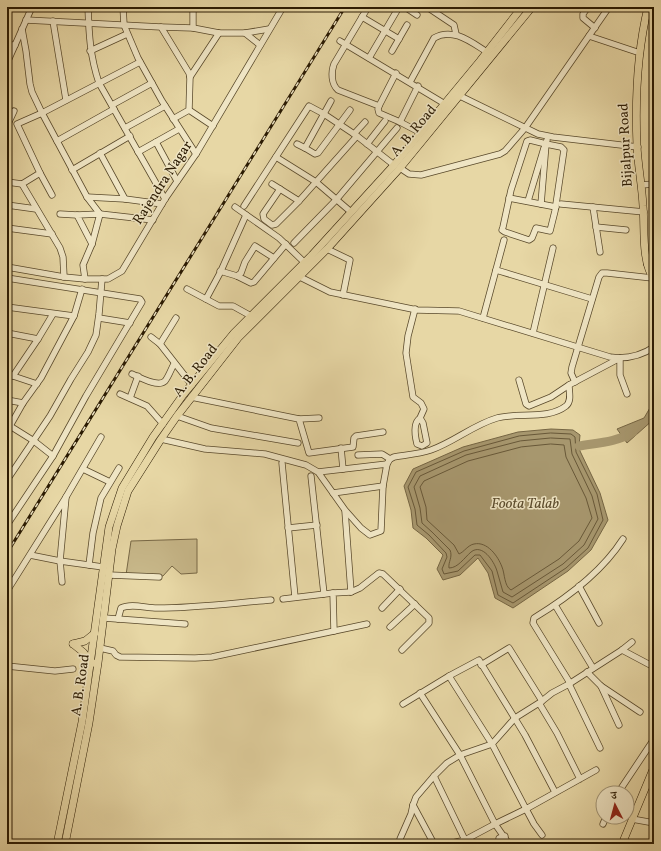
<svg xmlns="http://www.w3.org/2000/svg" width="661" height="851" font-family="Vollkorn,'Noto Serif Devanagari',serif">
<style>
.green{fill:#c7b789;stroke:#786846}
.water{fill:#a7976e;stroke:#756543}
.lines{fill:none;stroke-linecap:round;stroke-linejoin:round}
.shore{stroke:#685838;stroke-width:1}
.river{stroke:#a7976e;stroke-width:9}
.minor-casing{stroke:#59492b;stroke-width:7}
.major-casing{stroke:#2a1a02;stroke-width:8}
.minor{stroke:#efe5c4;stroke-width:5.5}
.major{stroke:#e7d7a5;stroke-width:7}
.rail-casing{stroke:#2a1a02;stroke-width:3}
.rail{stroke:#efe5c4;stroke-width:1.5;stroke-dasharray:4.5;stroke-linecap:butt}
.labels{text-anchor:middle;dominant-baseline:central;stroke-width:3;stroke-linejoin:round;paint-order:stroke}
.street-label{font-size:14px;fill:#2a1a02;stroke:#efe5c4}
.water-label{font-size:15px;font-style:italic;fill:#5c4c2d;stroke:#efe5c4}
</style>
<rect width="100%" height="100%" fill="#e7d7a5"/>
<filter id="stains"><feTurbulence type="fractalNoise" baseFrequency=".005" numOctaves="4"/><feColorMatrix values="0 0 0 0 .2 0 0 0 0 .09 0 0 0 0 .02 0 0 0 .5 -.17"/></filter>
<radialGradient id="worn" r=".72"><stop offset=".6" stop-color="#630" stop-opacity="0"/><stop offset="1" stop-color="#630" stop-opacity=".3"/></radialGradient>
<polygon class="green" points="197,539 197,573 181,574 172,566 163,576 126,575 131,541"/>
<g class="water">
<polygon points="654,401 654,419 627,443 617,429 644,418"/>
<polygon points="551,429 573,430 580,435 579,446 580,451 600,493 608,520 591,550 568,571 513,608 495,598 488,573 478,558 460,575 443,580 437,569 443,555 426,538 413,528 411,510 404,486 413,469 463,447 518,432"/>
</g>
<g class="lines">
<g class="shore">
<polygon points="551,433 571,434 575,437 576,452 597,494 603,520 588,548 566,568 513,603 498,595 492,571 480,555 475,555 458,571 444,574 442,569 447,557 446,553 429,535 417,525 415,509 408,487 416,472 464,451 519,436"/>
<path d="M 551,438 L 570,439 L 572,454 L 592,496 L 598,519 L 584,545 L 563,564 L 512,597 L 503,592 C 501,585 499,578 497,571 C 494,561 482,543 471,552 C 464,558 458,568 449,568 C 448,562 453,557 450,550 L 432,532 L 422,523 L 420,508 L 414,487 L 420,476 L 466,455 L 520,441 Z"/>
<path d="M 551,444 L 564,445 L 566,457 L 586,498 L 592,518 L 579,541 L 559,559 L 511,590 C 504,586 505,574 502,567 C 498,556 487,541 474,544 C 468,545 464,552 459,554 L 454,545 L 427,520 L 426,507 L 420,487 L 424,481 L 468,461 L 521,447 Z"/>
</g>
<path class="river" d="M 579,446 C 596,443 618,442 633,432"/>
<g class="minor-casing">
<g id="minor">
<path d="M 88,7 C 89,35 90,56 99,83 L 165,199"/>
<polyline points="123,7 124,25 138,58 162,101 196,154"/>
<polyline points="193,7 193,28"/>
<path d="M 368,7 L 334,64 C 331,72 331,84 338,90 L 379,106 L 378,109 L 379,113 L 400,122 L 421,133"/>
<polyline points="405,7 417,15"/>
<polyline points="588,7 583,14 583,18 595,28"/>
<polyline points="430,9 454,25 456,34"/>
<polyline points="362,17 399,39"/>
<polyline points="26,20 161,27 189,73 190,77 189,110 173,119"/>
<polyline points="53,21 66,100"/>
<polyline points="161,27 193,28 219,33 245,33 260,45"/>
<polyline points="22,29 26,51 30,84 32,92 42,113 140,62"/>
<polyline points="245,33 269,29"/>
<polyline points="589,36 640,53"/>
<polyline points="340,41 445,104"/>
<polyline points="7,45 15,45"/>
<polyline points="90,51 127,34"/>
<polyline points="392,51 407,25"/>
<polyline points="369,58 399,7"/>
<polyline points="7,63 32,7"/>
<polyline points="190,77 219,33"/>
<path d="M 410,82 L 434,38 C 453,27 471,42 487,52"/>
<polyline points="460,96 538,134 553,137 638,147"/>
<polyline points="331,101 305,148 315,154 318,153 350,110"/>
<polyline points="112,105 152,83"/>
<polyline points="379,106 396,73"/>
<polyline points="189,110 213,126"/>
<polyline points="400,122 418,86"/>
<polyline points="7,126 14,111"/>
<polyline points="125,128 165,106"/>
<polyline points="354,134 365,122"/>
<polyline points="57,141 114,109"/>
<polyline points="156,142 177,181"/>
<polyline points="297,144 305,148"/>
<polyline points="367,144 385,121"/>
<polyline points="546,144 530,140 527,141 511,190 503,227 502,230 505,232 529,240 532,238 536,228 550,231 555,211 564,150 561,147 546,144 547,140"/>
<polyline points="138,152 179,129"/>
<polyline points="100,153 125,199 162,204"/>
<polyline points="276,157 316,182 351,212"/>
<polyline points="400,168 409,174 421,175 500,154 505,151 525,128 609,7"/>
<polyline points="72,170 130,136"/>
<polyline points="40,173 52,195"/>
<polyline points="7,182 22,184"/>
<polyline points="272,184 299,201"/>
<polyline points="641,185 654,184"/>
<polyline points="280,189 263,214 264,219 272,225 276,224 299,201 357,136"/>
<polyline points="87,197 125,199"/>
<polyline points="509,198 556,207"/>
<polyline points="528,201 544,148"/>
<polyline points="541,204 546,144"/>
<polyline points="561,204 644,212"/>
<polyline points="7,205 36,209"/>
<polyline points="244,206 309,106 324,114 357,136 394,165"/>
<polyline points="235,207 279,238 305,263"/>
<polyline points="593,207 600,252"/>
<polyline points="60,214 77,215"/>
<polyline points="596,227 626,230"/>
<polyline points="7,228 52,234"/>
<polyline points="294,243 336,200 397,128"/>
<polyline points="92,244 77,215 100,214 153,220"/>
<polyline points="327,249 350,260 343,295"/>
<polyline points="647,265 654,260"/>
<polyline points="7,267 64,277 85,279 108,279 122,271 165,199 196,154 283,7"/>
<polyline points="496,270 592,299"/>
<polyline points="220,271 237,276 251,283 254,282 286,244"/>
<polyline points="237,276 241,273 245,262 255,246 274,258"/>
<polyline points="64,277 63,257 60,248 22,184 40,173 17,124 42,113 87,197 100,214 92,244 83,265 85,279"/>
<path d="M 300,277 L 330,292 L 417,310 L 459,311 L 610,357 C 625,359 641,356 654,347"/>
<polyline points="7,278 140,299 142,302 86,396 53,456 34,441 10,426 7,431"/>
<polyline points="187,289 219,306 233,306 251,316"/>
<polyline points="206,299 220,273 246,215"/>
<polyline points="7,307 74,316 41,378 23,403 10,426 7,426"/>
<path d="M 415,309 L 408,336 L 406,353 L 413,397 L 421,403 L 424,409 L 420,418 L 423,423 L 427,443 L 422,446 L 417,444 C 415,436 413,423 420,418"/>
<polyline points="74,316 82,289"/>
<polyline points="99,318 130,323"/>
<polyline points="483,318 504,240"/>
<polyline points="7,333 38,339 13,376 7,376"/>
<polyline points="533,333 553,248"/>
<polyline points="151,337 160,344 192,385"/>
<polyline points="38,339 53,314"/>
<polyline points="160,344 176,318"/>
<path d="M 132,374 C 139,377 158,388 165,381 C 169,376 171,369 174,364"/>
<polyline points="13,376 37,384"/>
<polyline points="519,380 526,404 529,406 551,397 569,385"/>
<polyline points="575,382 571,373 572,367 599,277 602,273 607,273 652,278"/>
<polyline points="120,394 147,406 163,424"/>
<polyline points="191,397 299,419 309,453 353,447 354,438 356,436 383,432"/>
<polyline points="130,398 138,376"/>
<polyline points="7,400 23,403"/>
<polyline points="177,416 211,428 298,443"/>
<polyline points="299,419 319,418"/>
<polyline points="161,439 205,449 265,454 306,465 318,472 345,510 361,528 370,535 381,531 383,486 387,464 318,472"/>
<polyline points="341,448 343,469"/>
<polyline points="358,455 382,454 390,459"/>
<polyline points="282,463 295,597"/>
<path d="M 387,464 L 390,459 L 394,457 C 406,455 419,454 431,450 C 454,442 473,425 497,418 C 519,412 548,420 566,406 C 572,401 569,392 569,385 L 620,358 L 620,375 L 627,394"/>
<polyline points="83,469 110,482"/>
<polyline points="311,476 324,594"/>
<polyline points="7,480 50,416 71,379 88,352 96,335 99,314 102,279"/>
<polyline points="333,493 383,486"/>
<polyline points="66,497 101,437"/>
<polyline points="7,525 53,456"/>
<polyline points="288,528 317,525"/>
<polyline points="89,565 93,533 101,498 119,468"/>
<polyline points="109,575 159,577"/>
<polyline points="62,582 60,561 103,567"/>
<polyline points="579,586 599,623"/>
<polyline points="7,591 66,497 60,561 30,555"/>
<polyline points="351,592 360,588 379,573 383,574 429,618 429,623 402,650"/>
<polyline points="283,599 333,593"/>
<polyline points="555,605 593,668"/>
<polyline points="382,608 400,589"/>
<polyline points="104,618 185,624"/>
<path d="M 118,619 L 121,608 C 131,603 146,608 157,608 C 195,608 233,603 271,600"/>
<polyline points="390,627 415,604"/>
<polyline points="334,631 333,593 351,592 345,511"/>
<polyline points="100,648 113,651 116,655 120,657 195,658 212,657 367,624"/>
<polyline points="622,650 654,667"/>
<polyline points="481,665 509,648 542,701 540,703"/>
<polyline points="7,666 55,671 73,669"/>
<polyline points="587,672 601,686 640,712"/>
<polyline points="449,676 479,660 525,735 555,792"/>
<path d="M 570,683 L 533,623 L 534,618 C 567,598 602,572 623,539"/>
<polyline points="569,684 622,650 632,642"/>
<polyline points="601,686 619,725"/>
<polyline points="420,693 460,755 447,763 434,776 465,840 448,844"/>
<polyline points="542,701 552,693 569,684 600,748"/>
<polyline points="403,704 449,676 492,744 460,755 495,824 465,840 465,844"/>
<polyline points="580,779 557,733 539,703 515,718 492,744 526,809 596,770"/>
<polyline points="618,793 654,739"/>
<polyline points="413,805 434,844"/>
<polyline points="632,819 654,823"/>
<polyline points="603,824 606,817"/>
<polyline points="400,844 400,839 411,814 413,805 416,797 434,776"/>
<polyline points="499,844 499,838 505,836"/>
<polyline points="509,844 495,824 526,809 534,824 542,835"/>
</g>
</g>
<g class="major-casing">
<g id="major">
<path d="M 648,7 C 637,52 635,99 637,146 C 638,166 642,186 643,206 C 645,230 641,259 654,280"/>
<polyline points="73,644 83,652 91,662 93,663"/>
<polyline points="73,644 85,641 95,633"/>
<polyline points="57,844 82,722 109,527 122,488 153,437 183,395 234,333 312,255 394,165 480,61 522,7"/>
<polyline points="65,844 89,723 98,663 112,549 117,526 128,491 161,439 177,416 238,338 327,249 400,168 532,7"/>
<polyline points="622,844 654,767"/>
</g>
</g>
<use href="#minor" class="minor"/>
<use href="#major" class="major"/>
<g class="rail-casing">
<polyline id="rail" points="7,553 345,7"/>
</g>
<use href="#rail" class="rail"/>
</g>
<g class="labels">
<g class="street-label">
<text transform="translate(414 131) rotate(-50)">A. B. Road</text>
<text transform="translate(626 145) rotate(-93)">Bijalpur Road</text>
<text transform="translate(163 183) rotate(-57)">Rajendra Nagar</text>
<text transform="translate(196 371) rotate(-52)">A. B. Road</text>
<text transform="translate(81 685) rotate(-82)">A. B. Road</text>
</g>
<g class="water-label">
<text x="525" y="504">Foota Talab</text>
</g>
</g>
<rect width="661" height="851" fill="none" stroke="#e7d7a5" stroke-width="24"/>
<rect x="8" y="8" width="645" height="835" fill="none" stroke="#2a1a02" stroke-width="2"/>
<rect x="12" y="12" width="637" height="827" fill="none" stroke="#2a1a02"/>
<g transform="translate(615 805) rotate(354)"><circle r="19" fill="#efe5c4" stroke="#a09476"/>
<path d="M0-3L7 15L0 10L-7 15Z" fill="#8f2418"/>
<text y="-6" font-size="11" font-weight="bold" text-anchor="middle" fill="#2a1a02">उ</text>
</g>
<rect width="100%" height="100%" filter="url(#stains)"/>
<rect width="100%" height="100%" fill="url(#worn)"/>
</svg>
